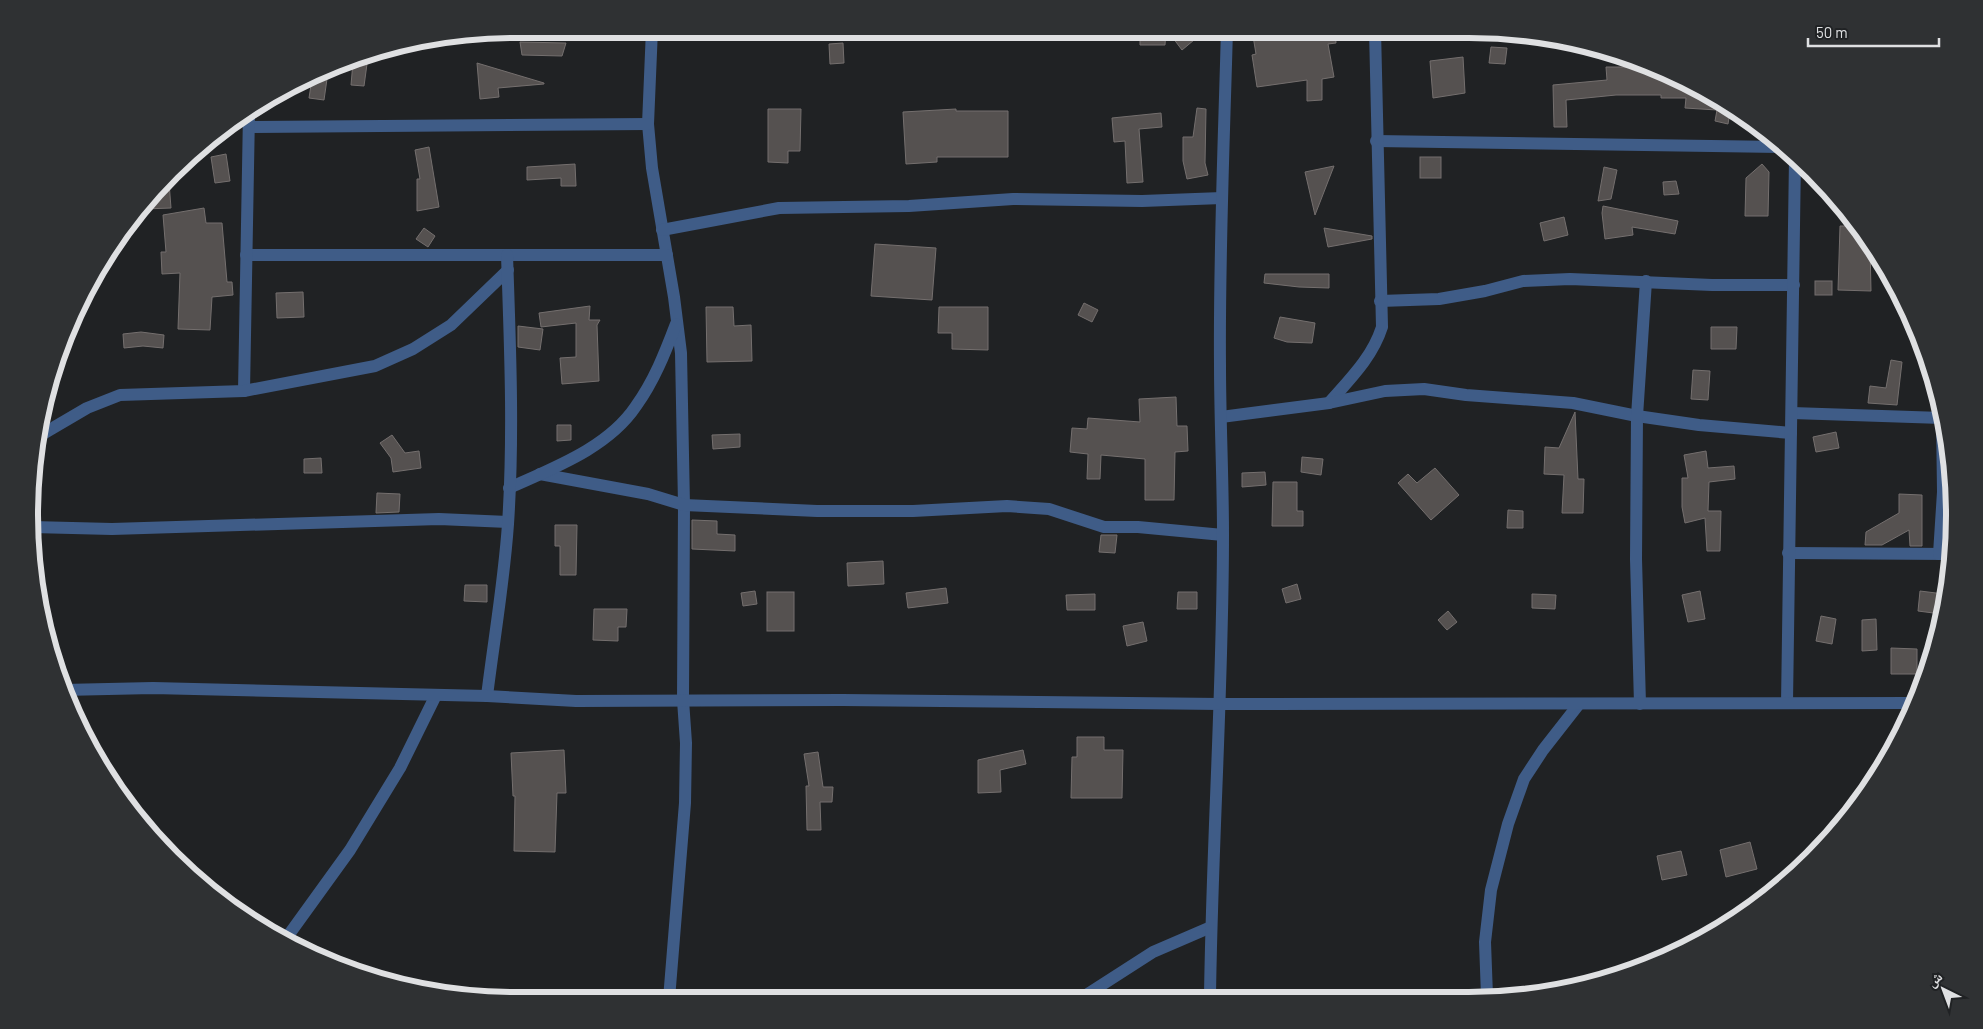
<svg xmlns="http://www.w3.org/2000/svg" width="1983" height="1029" font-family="Barlow,'Noto Naskh Arabic',sans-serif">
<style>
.building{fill:#555150;stroke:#746f6e}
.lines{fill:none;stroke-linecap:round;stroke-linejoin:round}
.minor{stroke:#3f5c87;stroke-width:12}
.tertiary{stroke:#3f5c87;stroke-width:12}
.rim{fill:none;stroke:#dfe0e2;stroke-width:6}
</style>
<rect width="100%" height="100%" fill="#202224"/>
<g class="building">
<polygon points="1140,29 1166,29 1165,45 1140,45"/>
<polygon points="1184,29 1186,29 1194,40 1182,50 1173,38"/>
<polygon points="1252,30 1335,30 1336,43 1328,44 1334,77 1322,79 1322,100 1307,101 1307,80 1257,87 1252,55 1256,54"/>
<polygon points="520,42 566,43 562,56 522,55"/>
<polygon points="843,43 844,63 830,64 829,44"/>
<polygon points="1491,47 1507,48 1505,64 1489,63"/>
<polygon points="1463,57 1465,93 1433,98 1430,61"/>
<polygon points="353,62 367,64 364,86 351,85"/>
<polygon points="477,63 544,83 544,84 498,88 499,97 480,99"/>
<polygon points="1606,67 1652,67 1684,79 1737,112 1730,112 1728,124 1715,121 1717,110 1685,108 1686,98 1661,98 1661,95 1616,95 1566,100 1567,127 1554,127 1553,85 1607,80"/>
<polygon points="316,77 327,79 324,100 309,98 312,79"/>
<polygon points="1197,108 1206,109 1205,163 1208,175 1187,179 1183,161 1183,137 1193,137"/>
<polygon points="768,109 801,109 800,151 788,151 788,163 768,162"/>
<polygon points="956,109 956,111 1008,111 1008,157 937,157 937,162 906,164 903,112"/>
<polygon points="1161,113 1162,127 1139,129 1143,182 1127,183 1125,141 1114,142 1112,118"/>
<polygon points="429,147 439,207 417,211 417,179 420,179 415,150"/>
<polygon points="226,154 230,181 215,183 211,157"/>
<rect x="1420" y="157" width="21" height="21"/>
<polygon points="575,164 576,186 561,186 561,178 527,180 527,167"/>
<polygon points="1762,164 1769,172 1768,216 1745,216 1746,178"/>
<polygon points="1334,166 1315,215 1305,172"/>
<polygon points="1604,167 1617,170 1611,199 1598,201"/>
<polygon points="1676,181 1679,194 1664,195 1663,182"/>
<polygon points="169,182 171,208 144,209 158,194"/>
<polygon points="1603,206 1678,221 1675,234 1632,227 1633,235 1605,239 1602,213"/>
<polygon points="204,208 206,223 222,223 227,282 232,282 233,295 212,297 210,330 178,329 180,273 162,274 161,252 166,252 163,215"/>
<polygon points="1564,217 1568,235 1544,241 1540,223"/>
<polygon points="1840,226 1857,226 1870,245 1871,291 1838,290"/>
<polygon points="424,228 435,236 428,247 416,239"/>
<polygon points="1324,228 1372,236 1372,239 1328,247"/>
<polygon points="875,244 936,248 932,300 871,296"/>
<polygon points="1265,274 1329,274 1329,288 1299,287 1264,283"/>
<rect x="1815" y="281" width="17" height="14"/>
<polygon points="303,292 304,317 277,318 276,293"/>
<polygon points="1084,303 1098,310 1092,322 1078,315"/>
<polygon points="590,306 589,320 600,320 597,325 599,381 562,384 560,358 576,357 576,323 541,327 539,313"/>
<polygon points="706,307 733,307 734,326 751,325 752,361 707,362"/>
<polygon points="939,307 988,307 988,350 952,349 952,333 938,333"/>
<polygon points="1280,317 1315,323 1312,343 1287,342 1274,338"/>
<polygon points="518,326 543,329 540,350 518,347"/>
<polygon points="1711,327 1737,327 1736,349 1711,349"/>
<polygon points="141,332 164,335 163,348 143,346 124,348 123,334"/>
<polygon points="1891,360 1902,362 1897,405 1868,403 1870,386 1886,388"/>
<polygon points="1693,370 1710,371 1708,400 1691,399"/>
<polygon points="1176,397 1177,426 1187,426 1188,451 1175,452 1174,500 1145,500 1145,459 1101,455 1100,479 1087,479 1088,454 1070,452 1072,428 1087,429 1088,418 1140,422 1139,399"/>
<polygon points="1575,412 1578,479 1584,479 1583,513 1562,513 1564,475 1544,474 1545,447 1559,448"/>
<polygon points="557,425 571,425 571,440 557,441"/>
<polygon points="1836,432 1839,448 1816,452 1813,437"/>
<polygon points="740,434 740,447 713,449 712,435"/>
<polygon points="392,435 405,453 419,451 421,468 393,472 391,458 380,443"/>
<polygon points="1706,451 1708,468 1734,466 1735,479 1709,482 1708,511 1721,511 1720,551 1707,551 1705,518 1685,523 1682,507 1682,478 1688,478 1684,455"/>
<polygon points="1302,457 1323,459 1321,475 1301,472"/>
<polygon points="321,458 322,473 304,473 304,459"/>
<polygon points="1435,468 1459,495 1431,520 1398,483 1408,474 1417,483"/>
<polygon points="1265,472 1266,485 1242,487 1242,473"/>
<polygon points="1273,482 1297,482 1297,511 1303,511 1303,526 1272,526"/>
<polygon points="377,493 400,494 399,512 376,513"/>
<polygon points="1899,494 1922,495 1922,546 1910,546 1909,530 1882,545 1865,545 1866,532 1899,513"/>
<polygon points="1508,510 1523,511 1523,528 1507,528"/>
<polygon points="692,520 717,521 717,534 735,535 735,551 692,549"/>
<polygon points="555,525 577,525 576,575 560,575 560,546 555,546"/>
<polygon points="1101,535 1117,535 1115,553 1099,552"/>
<polygon points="883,561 884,584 848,586 847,563"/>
<polygon points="1297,584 1301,599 1286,603 1282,589"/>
<polygon points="465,585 487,585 487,602 464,601"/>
<polygon points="946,588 948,603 908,608 906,593"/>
<polygon points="755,591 757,604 743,606 741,593"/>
<polygon points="1700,591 1705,619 1688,622 1682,595"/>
<polygon points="1920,591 1944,594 1941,614 1918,611"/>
<rect x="767" y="592" width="27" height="39"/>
<polygon points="1178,592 1197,592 1197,609 1177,609"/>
<polygon points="1095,594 1095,610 1067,610 1066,595"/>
<polygon points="1532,594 1556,595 1555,609 1532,608"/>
<polygon points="594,609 627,609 626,627 618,627 618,641 593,640"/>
<polygon points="1448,611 1457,622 1447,630 1438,620"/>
<polygon points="1821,616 1836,619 1832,644 1816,641"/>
<polygon points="1876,619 1877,650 1862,651 1862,620"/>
<polygon points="1143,622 1147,641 1127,646 1123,626"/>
<polygon points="1891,648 1917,649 1917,674 1891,674"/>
<polygon points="1077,737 1104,737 1104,750 1123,750 1122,798 1071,798 1072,757 1077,757"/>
<polygon points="564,750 566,793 557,793 555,852 514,851 515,796 513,796 511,753"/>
<polygon points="1023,750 1026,764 1000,770 1001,792 978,793 978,760"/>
<polygon points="818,752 823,787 833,787 832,802 820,802 821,830 807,830 806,786 809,786 804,754"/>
<polygon points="1750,842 1757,869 1726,877 1720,850"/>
<polygon points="1681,851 1687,875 1662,880 1657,856"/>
</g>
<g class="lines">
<g class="minor">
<polyline points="652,29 648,124 652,168 674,297 681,353 684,505 683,700 686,743 685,803 669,999"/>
<polyline points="249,127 648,124"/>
<polyline points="1376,141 1784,147"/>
<polyline points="662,230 779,208 909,206 1013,199 1142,201 1222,198"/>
<polyline points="246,255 667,255"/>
<polyline points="1380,301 1439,299 1485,291 1523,281 1570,279 1712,285 1794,285"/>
<polyline points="244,391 249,113"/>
<path d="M 1329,403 C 1350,379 1372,358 1382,327 L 1375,30"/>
<polyline points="1792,413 1942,418"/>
<polyline points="1221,417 1329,403 1385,391 1424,389 1466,395 1573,403 1637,416 1699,425 1791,433"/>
<polyline points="41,435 87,408 120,395 244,391 375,366 413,349 451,325 508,270"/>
<polyline points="540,474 648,494 684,505 817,511 913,511 1007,506 1049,509 1104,527 1138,527 1223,535"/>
<path d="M 509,488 C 553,468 608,448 636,406 C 654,381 665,353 676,324"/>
<polyline points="32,527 112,529 439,519 508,522"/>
<polyline points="1788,553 1952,554"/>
<polyline points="1939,554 1943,492 1942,418"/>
<path d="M 487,696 C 494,639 504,582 508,524 C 514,434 510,344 507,255"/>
<polyline points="1787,703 1795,158"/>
<polyline points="1640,704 1636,559 1637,416 1646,281"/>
<polyline points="285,940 350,850 400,768 436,695"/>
<polyline points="1487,996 1485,942 1491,890 1508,824 1524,779 1543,750 1579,704"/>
<polyline points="1083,997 1153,952 1211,927"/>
<path d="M 1210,997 C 1212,843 1223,689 1223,535 C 1223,478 1220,422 1220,365 C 1219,253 1224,141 1227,29"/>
</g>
<polyline class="tertiary" points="63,690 153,688 487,696 576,701 842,700 1220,704 1914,703"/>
</g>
<path d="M0 0H1983V1029H0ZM515 38H1469A477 477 0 0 1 1946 515V515A477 477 0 0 1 1469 992H515A477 477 0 0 1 38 515V515A477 477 0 0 1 515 38Z" fill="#2f3133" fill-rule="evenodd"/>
<path class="rim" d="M515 38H1469A477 477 0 0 1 1946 515V515A477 477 0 0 1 1469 992H515A477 477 0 0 1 38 515V515A477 477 0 0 1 515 38Z"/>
<g transform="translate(1943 989) rotate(318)" stroke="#202224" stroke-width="4" paint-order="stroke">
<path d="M0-4L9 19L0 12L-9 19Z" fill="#dfe0e2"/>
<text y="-8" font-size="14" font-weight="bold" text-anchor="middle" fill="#dfe0e2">ش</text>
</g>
<path d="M1808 38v8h131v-8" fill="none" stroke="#dfe0e2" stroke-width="2.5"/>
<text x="1816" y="38" font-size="15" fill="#dfe0e2" stroke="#202224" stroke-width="4" paint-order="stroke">50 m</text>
</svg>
